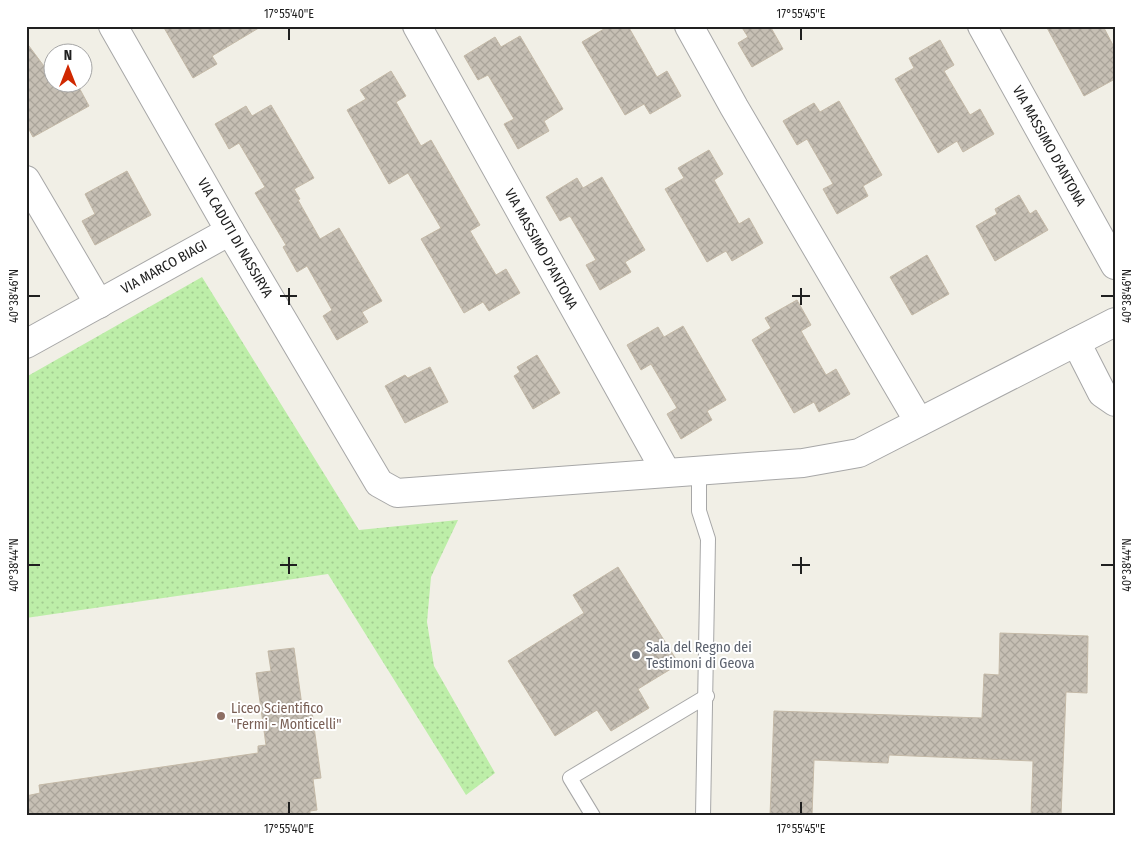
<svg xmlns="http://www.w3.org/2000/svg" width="1141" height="842" font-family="'Fira Sans Condensed',sans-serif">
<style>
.grass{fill:url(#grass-dots)}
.building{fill:url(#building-cross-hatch);stroke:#c4b9a7}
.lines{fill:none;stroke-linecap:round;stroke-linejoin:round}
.lane-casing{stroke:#a7a7a7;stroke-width:16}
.street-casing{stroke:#a7a7a7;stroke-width:30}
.lane{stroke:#fff;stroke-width:14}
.street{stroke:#fff;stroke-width:28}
.ticks{fill:none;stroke:#202020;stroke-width:2}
.worship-dot{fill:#6b7280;stroke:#fff;stroke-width:2}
.education-dot{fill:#8d6e63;stroke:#fff;stroke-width:2}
.labels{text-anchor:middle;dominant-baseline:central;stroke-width:4;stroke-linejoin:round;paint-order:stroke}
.street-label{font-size:14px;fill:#202020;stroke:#fff}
.worship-label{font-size:14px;fill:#5b616d;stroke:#fff;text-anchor:start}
.education-label{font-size:14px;fill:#785e54;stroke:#fff;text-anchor:start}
.neatline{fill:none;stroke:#202020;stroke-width:2}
.ticks-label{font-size:12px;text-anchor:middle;fill:#202020}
</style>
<defs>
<pattern id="grass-dots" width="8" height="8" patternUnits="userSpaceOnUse" patternTransform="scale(1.25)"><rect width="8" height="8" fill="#bdeea8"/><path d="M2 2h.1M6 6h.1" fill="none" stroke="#a2cc90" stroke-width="1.8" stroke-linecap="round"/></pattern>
<pattern id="building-cross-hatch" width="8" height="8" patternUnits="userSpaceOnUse" patternTransform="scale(1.25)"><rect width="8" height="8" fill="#c6bfb4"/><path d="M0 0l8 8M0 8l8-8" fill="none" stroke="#aaa49a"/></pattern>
</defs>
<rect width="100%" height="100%" fill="#f1efe6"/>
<polygon class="grass" points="202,277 359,530 458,520 431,577 427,622 434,666 495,773 466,795 328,574 26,618 26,377"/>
<g class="building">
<polygon points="163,26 262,26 212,56 217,64 193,78"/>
<polygon points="609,26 628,26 657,77 667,71 681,96 650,114 644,104 625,115 582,42"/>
<polygon points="741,26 770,26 783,49 752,67 738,43 748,37"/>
<polygon points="1046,26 1103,26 1115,49 1115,79 1084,96"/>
<polygon points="520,36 563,109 544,121 549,131 518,149 504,124 514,119 488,75 478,80 464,56 495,37 501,47"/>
<polygon points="940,40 954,65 944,71 970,115 980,109 994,134 963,152 957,141 938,153 895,79 914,68 909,58"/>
<polygon points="26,42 52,77 52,82 76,82 89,106 33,137 26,124"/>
<polygon points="391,71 406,96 396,102 421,146 431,140 480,225 470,231 496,275 506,269 520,293 489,311 483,302 464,313 421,239 441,228 408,173 389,184 347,110 366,99 360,90"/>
<polygon points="839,101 882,175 863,186 868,196 837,214 823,189 833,184 807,139 797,145 783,121 814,103 820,112"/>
<polygon points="271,105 314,178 294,189 300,199 298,200 320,239 339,228 382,301 362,312 368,322 337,340 323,316 332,310 307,266 297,272 283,247 286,245 255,193 265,187 239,143 229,149 215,124 246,106 252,116"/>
<polygon points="709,150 723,174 714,180 739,224 749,218 763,243 732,261 726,251 707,262 665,189 684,178 678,168"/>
<polygon points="127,171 151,215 95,245 82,221 95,214 85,194"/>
<polygon points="602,177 645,250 625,262 631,272 600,290 586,265 596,260 570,216 560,221 546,197 577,178 583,188"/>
<polygon points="1019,195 1030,214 1036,210 1048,230 995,261 976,226 997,214 995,209"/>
<polygon points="927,255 949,294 912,315 890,277"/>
<polygon points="797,300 811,325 801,331 826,375 836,369 850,394 819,412 814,402 794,413 752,340 771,328 765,318"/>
<polygon points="683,326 726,400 707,411 712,420 681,439 667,414 677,408 651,364 641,370 627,345 658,327 664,337"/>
<polygon points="537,355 560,393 533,409 514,376 520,372 517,367"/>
<polygon points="430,367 448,402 405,423 385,386 405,375 408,378"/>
<polygon points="618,567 679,664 638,689 649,708 611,731 597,710 555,736 508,661 584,613 573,595"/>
<polygon points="1000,633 1088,636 1087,693 1066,692 1061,816 1031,816 1033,761 889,755 888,763 814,760 812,816 770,816 774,711 982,718 984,674 999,675"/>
<polygon points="294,648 303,713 312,712 321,778 313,779 317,810 310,811 310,816 26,816 26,796 40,793 39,785 258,753 258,746 266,745 256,673 271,671 268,651"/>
</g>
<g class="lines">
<g class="lane-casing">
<g id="lane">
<polyline points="699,469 699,511 708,539 703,816"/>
<polyline points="593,816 570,778 707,696"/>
</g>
</g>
<g class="street-casing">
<g id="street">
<polyline points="113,26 230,231 379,483 397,493 803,463 859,453 1115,322"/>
<polyline points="417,26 666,472"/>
<polyline points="689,26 734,107 919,422"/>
<polyline points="982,26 1115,265"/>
<polyline points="26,180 99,304"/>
<polyline points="1076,342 1102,393 1115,402"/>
<polyline points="26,344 230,231"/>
</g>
</g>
<use href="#lane" class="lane"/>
<use href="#street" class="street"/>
</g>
<path class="ticks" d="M 289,28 L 289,40M 801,28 L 801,40M 289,288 L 289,305M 801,288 L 801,305M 28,296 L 40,296M 280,296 L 297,296M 792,296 L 810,296M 1101,296 L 1114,296M 289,557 L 289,574M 801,557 L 801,574M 28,565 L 40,565M 280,565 L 297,565M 792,565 L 810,565M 1101,565 L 1114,565M 289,802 L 289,814M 801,802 L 801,814"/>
<circle class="worship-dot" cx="636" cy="655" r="5"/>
<circle class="education-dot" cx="221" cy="716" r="5"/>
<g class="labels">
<g class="street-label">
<text transform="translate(1049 146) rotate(61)">VIA MASSIMO D'ANTONA</text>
<text transform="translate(235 238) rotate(60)">VIA CADUTI DI NASSIRYA</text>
<text transform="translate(541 249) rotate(61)">VIA MASSIMO D'ANTONA</text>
<text transform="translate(164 267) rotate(-29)">VIA MARCO BIAGI</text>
</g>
<g class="worship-label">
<text x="646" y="647">Sala del Regno dei<tspan x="646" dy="16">Testimoni di Geova</tspan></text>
</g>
<g class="education-label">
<text x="231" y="708">Liceo Scientifico<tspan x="231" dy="16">"Fermi - Monticelli"</tspan></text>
</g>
</g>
<rect width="1141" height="842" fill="none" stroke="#ffffff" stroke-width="55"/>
<g transform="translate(68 68)"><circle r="24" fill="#ffffff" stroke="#a6a6a6"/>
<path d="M0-4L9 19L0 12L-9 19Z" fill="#d02800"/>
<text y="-8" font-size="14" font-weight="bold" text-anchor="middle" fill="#202020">N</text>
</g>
<rect x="28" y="28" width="1086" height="786" class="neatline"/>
<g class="ticks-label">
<text x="289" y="18">17°55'40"E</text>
<text x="801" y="18">17°55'45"E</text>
<text transform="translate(14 296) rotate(-90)" y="4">40°38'46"N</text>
<text transform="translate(1127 296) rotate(-90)" y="4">40°38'46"N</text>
<text transform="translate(14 565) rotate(-90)" y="4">40°38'44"N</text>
<text transform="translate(1127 565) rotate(-90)" y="4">40°38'44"N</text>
<text x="289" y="833">17°55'40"E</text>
<text x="801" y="833">17°55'45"E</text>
</g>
</svg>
